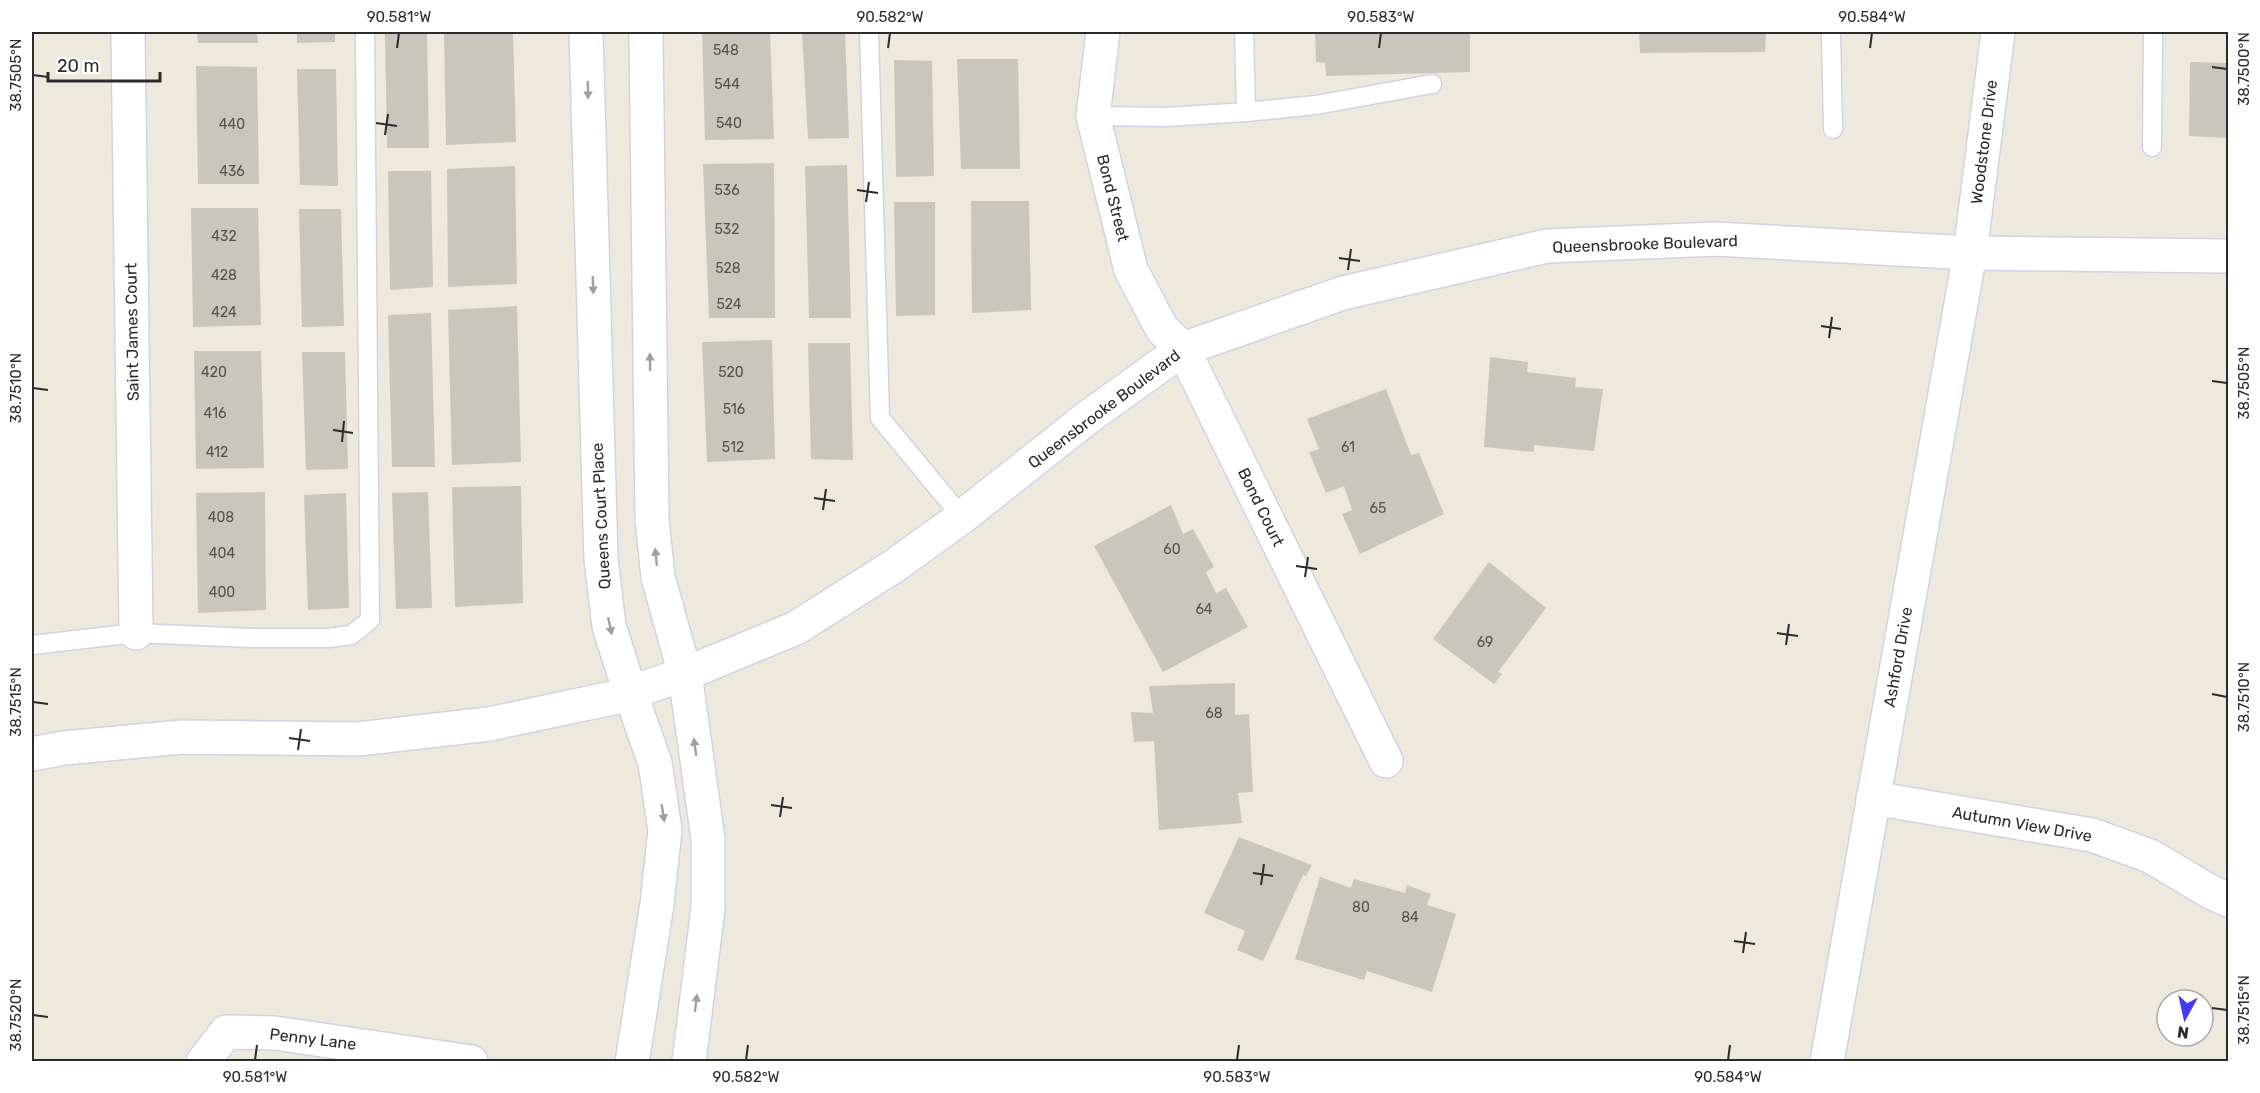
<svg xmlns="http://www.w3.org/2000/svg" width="2260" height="1093" font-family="Rubik,sans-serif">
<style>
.building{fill:#c9c7bb}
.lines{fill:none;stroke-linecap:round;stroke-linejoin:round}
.service-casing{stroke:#d3d2e4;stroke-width:21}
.minor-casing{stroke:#d3d2e4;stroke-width:36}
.tertiary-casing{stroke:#d3d2e4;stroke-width:36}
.service{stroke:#fff;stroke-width:18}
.minor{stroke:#fff;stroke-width:33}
.tertiary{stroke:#fff;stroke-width:33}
.oneway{fill:#a0a0a0}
.ticks{fill:none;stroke:#2b2b2b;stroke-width:2}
.labels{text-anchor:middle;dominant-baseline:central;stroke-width:4.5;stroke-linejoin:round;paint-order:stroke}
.number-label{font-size:14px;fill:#52524f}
.street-label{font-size:16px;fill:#2b2b2b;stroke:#fff}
.neatline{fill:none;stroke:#2b2b2b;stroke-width:2}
.ticks-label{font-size:15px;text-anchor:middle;fill:#2b2b2b}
</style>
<rect width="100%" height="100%" fill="#edeadd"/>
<g class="building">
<polygon points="197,32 257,32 258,43 198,43"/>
<polygon points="297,32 335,32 335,42 297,43"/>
<polygon points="385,32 427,32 429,148 387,148"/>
<polygon points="444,32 513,32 516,142 446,145"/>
<polygon points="702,32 770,32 774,139 705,140"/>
<polygon points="802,32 845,32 849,138 808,139"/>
<polygon points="895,32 918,32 918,33 895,34"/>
<polygon points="1315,32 1470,32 1470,72 1326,76 1325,63 1316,62"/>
<polygon points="1639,32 1766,32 1765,52 1640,53"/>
<polygon points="957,59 1018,59 1020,169 961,169"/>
<polygon points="894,60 932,61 934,176 896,177"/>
<polygon points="2190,62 2228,63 2228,138 2189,136"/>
<polygon points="196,66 257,67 259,184 198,184"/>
<polygon points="297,69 336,69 338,186 300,185"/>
<polygon points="774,163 775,318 709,318 703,164"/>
<polygon points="847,165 851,318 809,318 805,166"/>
<polygon points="515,166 517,284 448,287 447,169"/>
<polygon points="388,171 431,171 433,287 390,290"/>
<polygon points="971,201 1029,201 1031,310 972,313"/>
<polygon points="894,202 935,202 935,315 896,316"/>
<polygon points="191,208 258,208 261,325 193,327"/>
<polygon points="299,209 341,209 344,326 302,327"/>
<polygon points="517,306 521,462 452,465 448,310"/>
<polygon points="431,313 435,467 392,467 388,315"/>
<polygon points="772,340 775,459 707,462 702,342"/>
<polygon points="808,343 850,343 853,460 811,459"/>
<polygon points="194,351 261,351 264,468 196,469"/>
<polygon points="302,352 345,352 348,469 306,470"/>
<polygon points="1490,357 1528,362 1527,372 1576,378 1575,387 1603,389 1594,451 1534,445 1534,452 1484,447"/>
<polygon points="1386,389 1411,455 1419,453 1444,514 1360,554 1342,514 1352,510 1344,486 1326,493 1309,452 1319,449 1307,419"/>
<polygon points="521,486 523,603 455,607 452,487"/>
<polygon points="265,492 266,610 198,613 196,493"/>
<polygon points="428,492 432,608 396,609 392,493"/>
<polygon points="346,493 349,608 308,610 304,495"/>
<polygon points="1171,505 1183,534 1193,529 1214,567 1206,572 1216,593 1226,588 1248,627 1163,672 1094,546"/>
<polygon points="1489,562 1546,608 1498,672 1502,674 1494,684 1433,639"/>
<polygon points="1235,683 1235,715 1249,714 1253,792 1238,793 1242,823 1159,830 1154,741 1134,742 1131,712 1153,713 1149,686"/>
<polygon points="1239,837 1312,865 1306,876 1303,875 1263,961 1237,950 1245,931 1204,913"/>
<polygon points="1320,877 1351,888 1354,879 1405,893 1407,885 1431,894 1427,905 1456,914 1432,992 1367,971 1364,980 1295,959"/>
</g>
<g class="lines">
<g class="service-casing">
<g id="service">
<polyline points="869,32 880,418 962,517"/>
<polyline points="1831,32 1833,129"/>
<polyline points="1246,112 1316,105 1432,84"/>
<polyline points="1093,116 1166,117 1246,112 1244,32"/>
<polyline points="2152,147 2153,32"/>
<polyline points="32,645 136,633 251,638 328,638 351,635 370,620 365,32"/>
</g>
</g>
<g class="minor-casing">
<g id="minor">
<polyline points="128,32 136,633"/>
<polyline points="586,32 601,559 609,626 630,692 655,763 665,830 657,904 632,1062"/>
<polyline points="646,32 652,520 658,577 685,674 708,839 708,908 689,1062"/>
<polyline points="1103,32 1093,116 1131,270 1162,329 1183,349 1386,761"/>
<polyline points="1873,798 2092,835 2150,856 2209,891 2228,900"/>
<polyline points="203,1062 226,1032 275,1033 471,1062"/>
<polyline points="1827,1062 1970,253"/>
</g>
</g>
<g class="tertiary-casing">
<g id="tertiary">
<polyline points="1970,253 1998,32"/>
<polyline points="32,754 64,748 182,737 358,739 489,724 617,697 685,674 796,628 894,566 962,517 1087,418 1183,349 1343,293 1547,246 1716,239 1970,253 2228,256"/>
</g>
</g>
<use href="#service" class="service"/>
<use href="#minor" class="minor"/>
<use href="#tertiary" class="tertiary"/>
</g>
<defs><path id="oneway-solid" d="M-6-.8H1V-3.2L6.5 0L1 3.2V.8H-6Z" transform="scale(1.5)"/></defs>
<g class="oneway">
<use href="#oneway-solid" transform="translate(588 90) rotate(88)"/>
<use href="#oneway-solid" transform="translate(593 285) rotate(88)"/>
<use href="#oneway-solid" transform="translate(650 362) rotate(-91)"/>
<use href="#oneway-solid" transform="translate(656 557) rotate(-96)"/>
<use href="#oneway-solid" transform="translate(610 626) rotate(78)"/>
<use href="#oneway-solid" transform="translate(695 747) rotate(-98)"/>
<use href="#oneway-solid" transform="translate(663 813) rotate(81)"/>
<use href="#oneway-solid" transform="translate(696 1003) rotate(-83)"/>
</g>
<path class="ticks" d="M 397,48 L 399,33M 888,48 L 890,33M 1379,48 L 1381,33M 1870,48 L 1872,33M 2212,67 L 2227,69M 33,75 L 48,77M 376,123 L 397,126M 385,135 L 388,114M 857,190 L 878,193M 866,202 L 869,182M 1339,258 L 1360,261M 1348,270 L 1351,249M 1821,326 L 1841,329M 1829,338 L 1832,317M 2212,381 L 2227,383M 33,388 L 48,390M 333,430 L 353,433M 342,442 L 344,421M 814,498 L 835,501M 823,510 L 826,489M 1296,566 L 1317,569M 1305,577 L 1308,557M 1777,633 L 1798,636M 1786,645 L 1789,624M 2212,694 L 2227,697M 33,702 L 48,704M 289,738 L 310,741M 298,750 L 301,729M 771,805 L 792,808M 780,817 L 783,797M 1253,873 L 1273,876M 1261,885 L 1264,864M 1734,941 L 1755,944M 1743,953 L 1746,932M 2212,1008 L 2227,1010M 33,1015 L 48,1017M 255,1060 L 257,1045M 746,1060 L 748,1045M 1237,1060 L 1239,1045M 1728,1060 L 1730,1045"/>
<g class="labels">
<g class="number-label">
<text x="726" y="50">548</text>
<text x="727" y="84">544</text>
<text x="729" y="123">540</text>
<text x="232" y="124">440</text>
<text x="232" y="171">436</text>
<text x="727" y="190">536</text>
<text x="727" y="229">532</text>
<text x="224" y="236">432</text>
<text x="728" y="268">528</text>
<text x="224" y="275">428</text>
<text x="729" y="304">524</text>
<text x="224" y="312">424</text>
<text x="214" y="372">420</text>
<text x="731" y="372">520</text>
<text x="734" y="409">516</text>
<text x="215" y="413">416</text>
<text x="733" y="447">512</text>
<text x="1348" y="447">61</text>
<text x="217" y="452">412</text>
<text x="1378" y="508">65</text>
<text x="221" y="517">408</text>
<text x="1172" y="549">60</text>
<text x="222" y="553">404</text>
<text x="222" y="592">400</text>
<text x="1204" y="609">64</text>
<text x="1485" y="642">69</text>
<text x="1214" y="713">68</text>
<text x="1361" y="907">80</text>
<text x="1410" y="917">84</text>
</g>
<g class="street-label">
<text transform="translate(1984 142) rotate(-83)">Woodstone Drive</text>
<text transform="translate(1113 198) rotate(76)">Bond Street</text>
<text transform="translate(1645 244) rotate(-2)">Queensbrooke Boulevard</text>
<text transform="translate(132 332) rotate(-91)">Saint James Court</text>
<text transform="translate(1104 409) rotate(-37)">Queensbrooke Boulevard</text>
<text transform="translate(1261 507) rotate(64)">Bond Court</text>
<text transform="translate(601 516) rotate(-93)">Queens Court Place</text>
<text transform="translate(1898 657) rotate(-80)">Ashford Drive</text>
<text transform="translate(2022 824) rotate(10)">Autumn View Drive</text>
<text transform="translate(313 1039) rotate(7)">Penny Lane</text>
</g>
</g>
<rect width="2260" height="1093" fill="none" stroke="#ffffff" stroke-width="66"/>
<g transform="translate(2185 1018) rotate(188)"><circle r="28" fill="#ffffff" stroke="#aaaaaa" stroke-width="1.5"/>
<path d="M0-4.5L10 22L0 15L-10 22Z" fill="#4639ff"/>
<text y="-9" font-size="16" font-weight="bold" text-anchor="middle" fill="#2b2b2b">N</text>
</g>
<path d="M48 72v9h112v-9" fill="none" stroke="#2b2b2b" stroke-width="3"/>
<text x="57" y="72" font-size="18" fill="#2b2b2b" stroke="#ffffff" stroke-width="4.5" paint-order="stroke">20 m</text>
<rect x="33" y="33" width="2194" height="1027" class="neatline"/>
<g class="ticks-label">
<text x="399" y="22">90.581°W</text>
<text x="890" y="22">90.582°W</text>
<text x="1381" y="22">90.583°W</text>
<text x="1872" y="22">90.584°W</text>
<text transform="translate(2244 69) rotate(-90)" y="5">38.7500°N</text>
<text transform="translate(16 75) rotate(-90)" y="5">38.7505°N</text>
<text transform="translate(2244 383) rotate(-90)" y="5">38.7505°N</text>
<text transform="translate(16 388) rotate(-90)" y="5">38.7510°N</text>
<text transform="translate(2244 697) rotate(-90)" y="5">38.7510°N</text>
<text transform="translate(16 702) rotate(-90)" y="5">38.7515°N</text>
<text transform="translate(2244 1010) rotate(-90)" y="5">38.7515°N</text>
<text transform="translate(16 1015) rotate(-90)" y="5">38.7520°N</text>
<text x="255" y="1082">90.581°W</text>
<text x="746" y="1082">90.582°W</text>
<text x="1237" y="1082">90.583°W</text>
<text x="1728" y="1082">90.584°W</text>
</g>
</svg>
